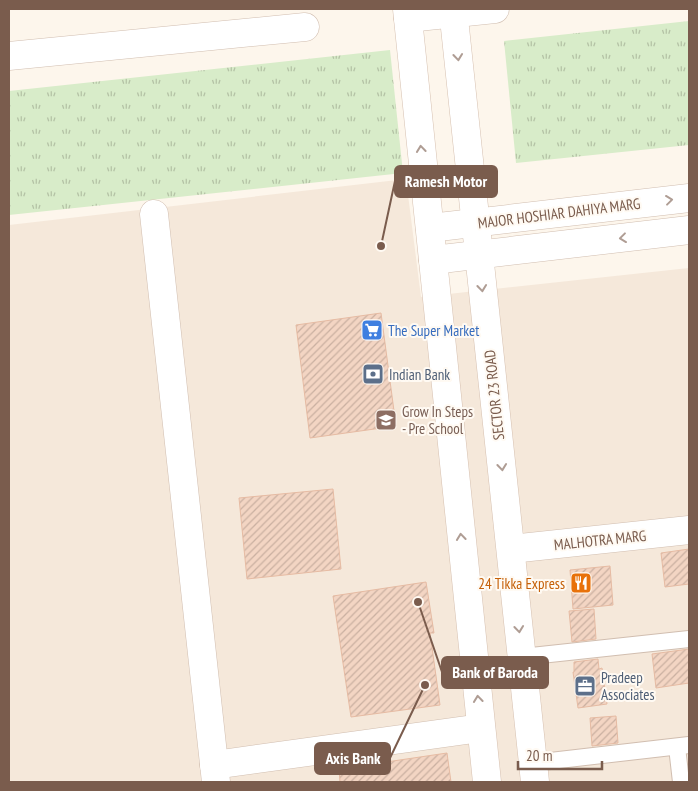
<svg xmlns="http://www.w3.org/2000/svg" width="698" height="791" font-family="'PT Sans Narrow',sans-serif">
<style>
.residential{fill:#f5e8da}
.park{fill:url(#park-tufts)}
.building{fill:url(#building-hatch);stroke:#e6bba3}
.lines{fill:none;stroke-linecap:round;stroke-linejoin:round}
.lane-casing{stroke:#d1beb0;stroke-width:18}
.street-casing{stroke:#d1beb0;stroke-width:29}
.secondary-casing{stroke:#d6c0b0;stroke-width:29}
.lane{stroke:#fff;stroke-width:16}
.street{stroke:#fff;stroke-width:28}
.secondary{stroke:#fff;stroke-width:28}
.oneway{stroke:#af9d94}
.labels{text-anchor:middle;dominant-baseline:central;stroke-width:4;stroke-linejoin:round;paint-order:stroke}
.street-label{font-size:15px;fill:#7a5c4d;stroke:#fffaf3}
.shop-label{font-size:15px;fill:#366cbe;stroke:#fffaf3;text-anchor:start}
.service-label{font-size:15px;fill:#4e5e75;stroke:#fffaf3;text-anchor:start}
.education-label{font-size:15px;fill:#785e54;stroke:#fffaf3;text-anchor:start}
.food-label{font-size:15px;fill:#c56008;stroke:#fffaf3;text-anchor:end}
.leader{fill:none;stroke:#7a5c4d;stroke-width:2}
.callout-dot{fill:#7a5c4d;stroke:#fffaf3;stroke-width:2}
.callout{fill:#7a5c4d;stroke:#7a5c4d;stroke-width:2}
.callout-label{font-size:16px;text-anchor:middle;font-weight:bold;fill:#fff}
</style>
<defs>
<pattern id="park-tufts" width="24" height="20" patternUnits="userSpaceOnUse" patternTransform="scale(1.25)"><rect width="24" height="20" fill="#d8ecc9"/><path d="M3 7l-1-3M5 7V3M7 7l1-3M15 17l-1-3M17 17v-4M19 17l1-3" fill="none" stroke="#b4c2a5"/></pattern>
<pattern id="building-hatch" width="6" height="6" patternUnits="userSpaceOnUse" patternTransform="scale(1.25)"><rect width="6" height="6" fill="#f3d5c3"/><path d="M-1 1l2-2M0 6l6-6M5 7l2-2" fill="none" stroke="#cab0a1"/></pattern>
</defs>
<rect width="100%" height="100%" fill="#fdf6ec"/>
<polygon class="residential" points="406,179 421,297 689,268 689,782 9,782 9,225"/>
<g class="park">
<polygon points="689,21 689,145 516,163 504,41"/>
<polygon points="390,50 403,173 9,215 9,91"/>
</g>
<g class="building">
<polygon points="381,313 396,426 310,438 296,325"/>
<polygon points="333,489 341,569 247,579 239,498"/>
<polygon points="689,549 689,584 665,587 661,553"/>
<polygon points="610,566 613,605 573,609 570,570"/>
<polygon points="426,582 434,633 430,633 440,705 351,717 333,596"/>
<polygon points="594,609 596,639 572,642 569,611"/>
<polygon points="689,649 689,683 656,688 652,654"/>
<polygon points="598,659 599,669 602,668 607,704 578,708 573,672 574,672 574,662"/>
<polygon points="616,716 618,743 592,746 590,718"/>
<polygon points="447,753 451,782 340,782 339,769"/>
</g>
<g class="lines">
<g class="lane-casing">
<g id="lane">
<polyline points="522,657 689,639"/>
<polyline points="677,747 681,782"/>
<polyline points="533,763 689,745"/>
</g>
</g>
<g class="street-casing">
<g id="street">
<polyline points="408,18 495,9"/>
<polyline points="9,56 305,27"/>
<polyline points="154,214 216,782"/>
<polyline points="430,228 689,198"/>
<polyline points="433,260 689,230"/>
<polyline points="511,549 689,530"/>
<polyline points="214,765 481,728"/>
</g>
</g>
<g class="secondary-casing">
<g id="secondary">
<polyline points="407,9 487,782"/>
<polyline points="453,9 535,782"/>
</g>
</g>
<use href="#lane" class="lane"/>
<use href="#street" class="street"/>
<use href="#secondary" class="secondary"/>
</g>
<defs><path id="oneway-chevron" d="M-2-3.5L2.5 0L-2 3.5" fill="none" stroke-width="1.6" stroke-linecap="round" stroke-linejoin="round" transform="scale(1.25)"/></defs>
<g class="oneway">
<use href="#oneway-chevron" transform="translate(458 57) rotate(84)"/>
<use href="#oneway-chevron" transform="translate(421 149) rotate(-96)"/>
<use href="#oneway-chevron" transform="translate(669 200) rotate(-7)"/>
<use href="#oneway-chevron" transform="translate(623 238) rotate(173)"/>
<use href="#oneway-chevron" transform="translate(482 288) rotate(84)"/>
<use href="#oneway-chevron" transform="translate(502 467) rotate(84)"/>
<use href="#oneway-chevron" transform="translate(461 537) rotate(-96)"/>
<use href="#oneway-chevron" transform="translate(519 629) rotate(84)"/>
<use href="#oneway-chevron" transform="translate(478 699) rotate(-96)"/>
</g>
<defs>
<g id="supermarket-square" transform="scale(1.125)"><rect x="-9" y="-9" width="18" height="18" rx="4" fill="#3f7fe0" stroke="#fffaf3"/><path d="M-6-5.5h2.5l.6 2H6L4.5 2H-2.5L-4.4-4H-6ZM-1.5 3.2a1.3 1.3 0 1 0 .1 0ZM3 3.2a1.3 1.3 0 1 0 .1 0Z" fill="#fff"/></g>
<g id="bank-square" transform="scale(1.125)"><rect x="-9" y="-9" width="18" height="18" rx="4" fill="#5c6f8a" stroke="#fffaf3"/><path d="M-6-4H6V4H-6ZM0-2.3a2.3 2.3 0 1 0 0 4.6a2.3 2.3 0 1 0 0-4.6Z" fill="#fff"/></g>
<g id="school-square" transform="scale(1.125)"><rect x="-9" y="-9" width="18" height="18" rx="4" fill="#8d6e63" stroke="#fffaf3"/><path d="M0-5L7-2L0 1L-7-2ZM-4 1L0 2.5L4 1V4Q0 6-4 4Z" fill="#fff"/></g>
<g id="restaurant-square" transform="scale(1.125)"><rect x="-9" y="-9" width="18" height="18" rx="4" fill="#e8710a" stroke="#fffaf3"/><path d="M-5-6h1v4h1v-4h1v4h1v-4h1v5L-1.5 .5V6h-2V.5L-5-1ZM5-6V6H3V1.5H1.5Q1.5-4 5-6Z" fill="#fff"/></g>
<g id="office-square" transform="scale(1.125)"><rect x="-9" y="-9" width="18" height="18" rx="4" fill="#5c6f8a" stroke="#fffaf3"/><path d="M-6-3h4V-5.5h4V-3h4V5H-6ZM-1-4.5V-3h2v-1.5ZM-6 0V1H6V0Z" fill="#fff"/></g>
</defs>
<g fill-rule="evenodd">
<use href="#supermarket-square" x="372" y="330"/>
<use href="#bank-square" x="373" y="374"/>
<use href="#school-square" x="386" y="420"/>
<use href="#restaurant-square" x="581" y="583"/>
<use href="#office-square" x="585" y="686"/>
</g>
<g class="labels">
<g class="street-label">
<text transform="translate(559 213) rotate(-7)">MAJOR HOSHIAR DAHIYA MARG</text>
<text transform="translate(494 395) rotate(-96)">SECTOR 23 ROAD</text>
<text transform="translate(600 540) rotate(-6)">MALHOTRA MARG</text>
</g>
<g class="shop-label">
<text x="388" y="330">The Super Market</text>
</g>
<g class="service-label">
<text x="389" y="374">Indian Bank</text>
<text x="601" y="677">Pradeep<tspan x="601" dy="17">Associates</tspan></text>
</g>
<g class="education-label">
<text x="402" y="411">Grow In Steps<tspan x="402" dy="17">- Pre School</tspan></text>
</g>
<g class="food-label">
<text x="565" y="583">24 Tikka Express</text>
</g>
</g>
<path class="leader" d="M381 246L395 181M418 602L442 672M425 685L390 758"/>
<g class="callout-dot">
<circle cx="381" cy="246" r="5"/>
<circle cx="418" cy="602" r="5"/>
<circle cx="425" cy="685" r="5"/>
</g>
<g class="callout">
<rect x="395" y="166" width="102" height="31" rx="5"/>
<rect x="442" y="657" width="106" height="31" rx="5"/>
<rect x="315" y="743" width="75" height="31" rx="5"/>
</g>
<g class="callout-label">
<text x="446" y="187">Ramesh Motor</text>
<text x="495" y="678">Bank of Baroda</text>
<text x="353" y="764">Axis Bank</text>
</g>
<rect width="698" height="791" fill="none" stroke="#7a5c4d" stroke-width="20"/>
<path d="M518 761v8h84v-8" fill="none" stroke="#7a5c4d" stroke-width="2.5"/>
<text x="526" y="761" font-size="15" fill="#7a5c4d" stroke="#fffaf3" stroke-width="4" paint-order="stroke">20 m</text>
</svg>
